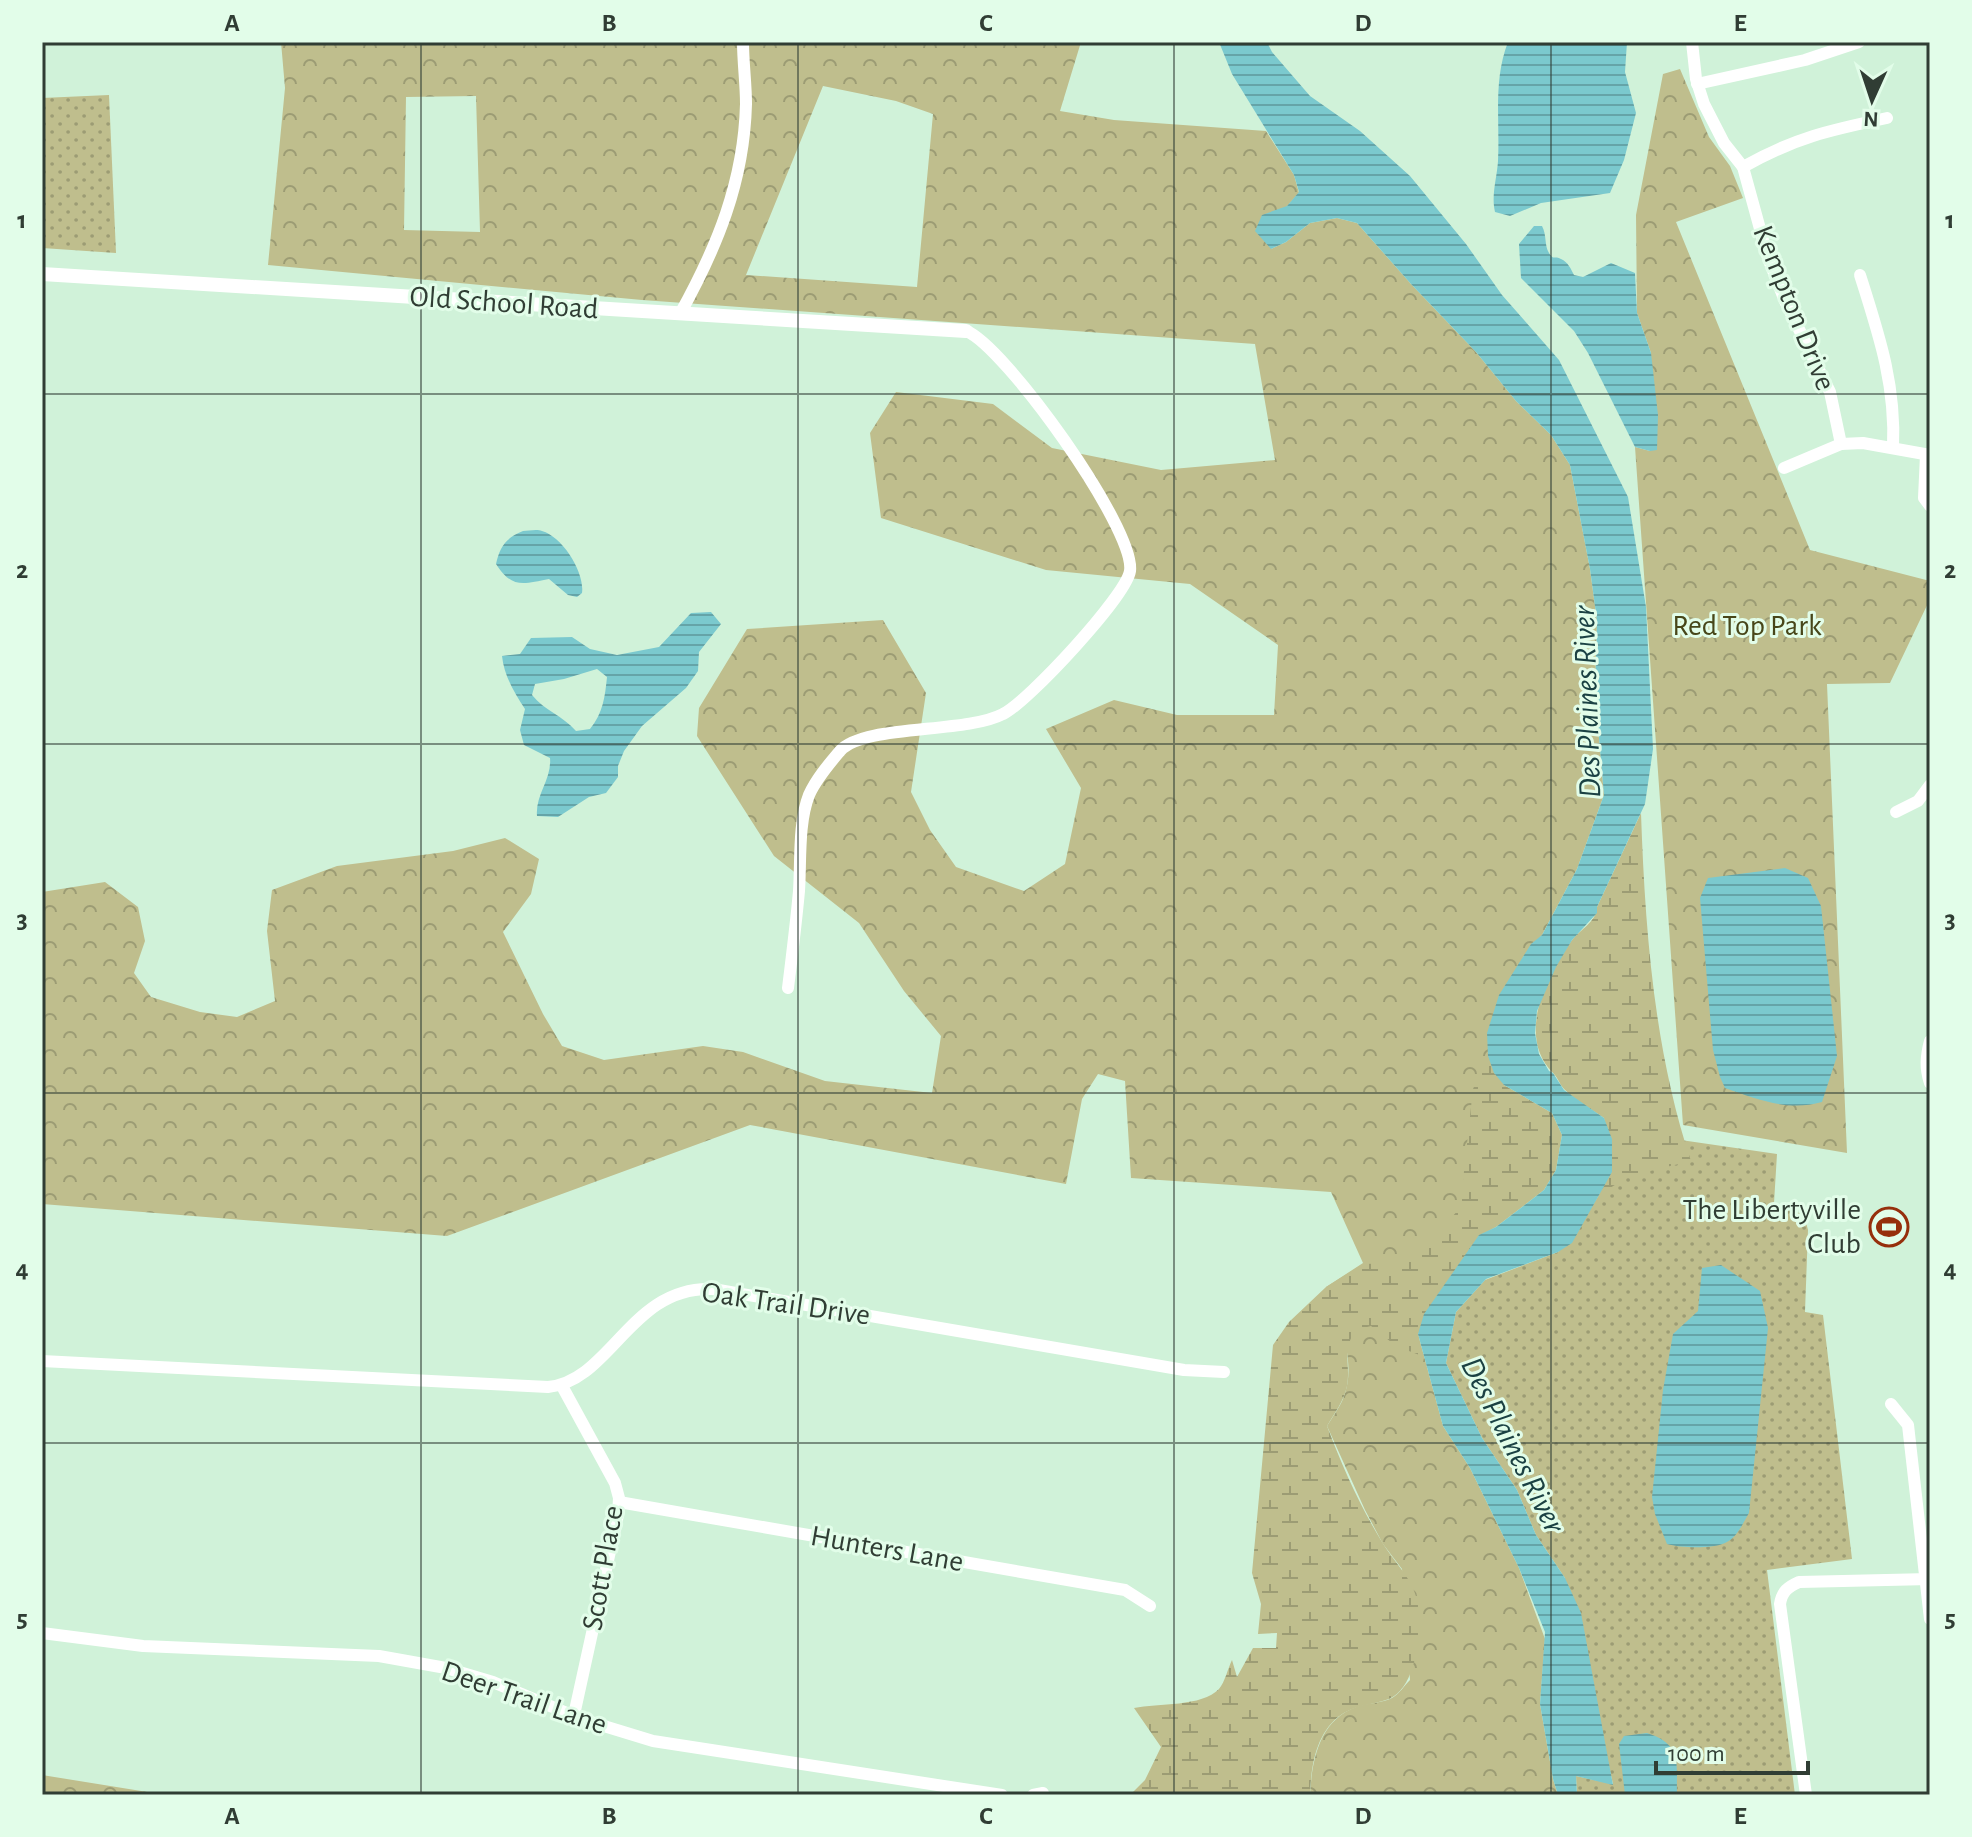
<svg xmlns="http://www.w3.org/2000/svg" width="1972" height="1837" font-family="'Alegreya Sans',sans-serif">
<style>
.grass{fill:url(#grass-dots)}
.forest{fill:url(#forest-crowns);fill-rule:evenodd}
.wetland{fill:url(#wetland-marsh)}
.water{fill:url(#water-rules);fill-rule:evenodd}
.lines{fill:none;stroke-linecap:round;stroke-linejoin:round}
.minor{stroke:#fff;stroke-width:12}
.tertiary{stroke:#fff;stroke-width:14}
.grid{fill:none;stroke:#303d34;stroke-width:2;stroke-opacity:0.55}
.labels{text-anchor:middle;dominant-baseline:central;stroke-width:6;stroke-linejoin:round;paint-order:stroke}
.street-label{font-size:30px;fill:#303d34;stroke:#e2fde9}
.park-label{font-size:30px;fill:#474619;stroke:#e2fde9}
.poi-label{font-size:30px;fill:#303d34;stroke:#e2fde9;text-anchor:end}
.water-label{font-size:32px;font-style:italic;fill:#1b4143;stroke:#e2fde9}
.neatline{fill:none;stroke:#303d34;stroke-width:3}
.grid-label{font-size:26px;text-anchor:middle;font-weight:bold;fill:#303d34}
</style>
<defs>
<pattern id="grass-dots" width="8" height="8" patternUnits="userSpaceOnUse" patternTransform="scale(2)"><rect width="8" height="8" fill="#bfbe8d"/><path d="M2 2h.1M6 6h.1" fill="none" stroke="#9c9c74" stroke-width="1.8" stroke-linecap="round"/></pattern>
<pattern id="forest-crowns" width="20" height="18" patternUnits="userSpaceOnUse" patternTransform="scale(2)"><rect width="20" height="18" fill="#bfbe8d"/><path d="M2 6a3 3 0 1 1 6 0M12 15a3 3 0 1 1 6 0" fill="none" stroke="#9c9c74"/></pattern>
<pattern id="wetland-marsh" width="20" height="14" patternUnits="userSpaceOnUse" patternTransform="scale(2)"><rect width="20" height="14" fill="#bfbe8d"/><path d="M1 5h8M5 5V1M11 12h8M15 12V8" fill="none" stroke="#9c9c74"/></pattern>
<pattern id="water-rules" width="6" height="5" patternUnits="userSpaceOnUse" patternTransform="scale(2)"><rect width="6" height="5" fill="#7bc9ce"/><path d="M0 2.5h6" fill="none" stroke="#65a4a8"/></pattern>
</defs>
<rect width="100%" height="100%" fill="#d0f2d9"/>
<g class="grass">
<polygon points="109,95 116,253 42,248 42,98"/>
<polygon points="1619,1131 1777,1154 1774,1203 1804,1215 1808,1230 1805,1312 1823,1315 1852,1559 1767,1570 1795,1795 1577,1795 1576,1776 1613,1784 1565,1578 1536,1535 1517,1490 1482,1438 1446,1363 1456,1312 1485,1280 1558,1252 1587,1214 1599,1195"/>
</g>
<g class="forest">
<path d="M 281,42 L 1081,42 L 1060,111 L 1114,120 L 1266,131 L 1294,175 L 1299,193 L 1287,206 L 1271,249 L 1286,242 L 1310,223 L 1337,218 L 1357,223 L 1411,284 L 1476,352 L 1516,401 L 1551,435 L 1570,465 L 1590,569 L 1597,621 L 1595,693 L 1604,795 L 1577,869 L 1542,935 L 1523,957 L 1504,1085 L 1418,1334 L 1443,1426 L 1470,1468 L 1519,1568 L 1545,1639 L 1540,1704 L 1553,1779 L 1558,1795 L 1310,1795 C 1312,1760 1319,1721 1356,1707 C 1367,1703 1382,1703 1392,1698 C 1399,1694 1405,1685 1410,1680 L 1402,1569 L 1383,1544 L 1365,1510 L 1327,1426 C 1332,1418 1339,1408 1343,1399 C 1358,1362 1339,1321 1326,1287 L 1363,1263 L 1331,1192 L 1131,1178 L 1125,1081 L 1098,1074 L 1082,1099 L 1066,1184 L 750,1125 L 447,1236 L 42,1204 L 42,892 L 105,882 L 138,907 L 145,941 L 134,973 L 151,997 L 200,1012 L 237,1017 L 275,1001 L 267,931 L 272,890 L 337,866 L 453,851 L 505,838 L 539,859 L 531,894 L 503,932 L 543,1014 L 562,1046 L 604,1060 L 703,1046 L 743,1052 L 825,1081 L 932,1093 L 941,1036 L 904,991 L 859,923 L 774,856 L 697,736 L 699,708 L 747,629 L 883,620 L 926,693 L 911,792 L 930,830 L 956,867 L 1024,891 L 1065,864 L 1081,788 L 1046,729 L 1114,700 L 1177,715 L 1274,715 L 1278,645 L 1190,584 L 1046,570 L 881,518 L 870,433 L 896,392 L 993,404 L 1052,448 L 1161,470 L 1275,460 L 1255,344 L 642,300 L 268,265 L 285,88 ZM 823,86 L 896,101 L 933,114 L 917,287 L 746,275 ZM 476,96 L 480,232 L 404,230 L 406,97 Z"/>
<polygon points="1680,69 1709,137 1730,166 1743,198 1676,222 1810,550 1930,581 1930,599 1890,683 1827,684 1847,1153 1683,1125 1635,447 1650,451 1651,353 1637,313 1636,215 1663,74"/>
<polygon points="42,1775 166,1795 42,1795"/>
</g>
<g class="wetland">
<path d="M 1641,813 C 1645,929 1654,1051 1691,1161 L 1629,1176 L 1599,1195 L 1612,1172 L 1604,1118 C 1591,1109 1575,1100 1564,1089 C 1560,1085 1558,1078 1554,1074 C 1516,1038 1545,977 1572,940 C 1580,930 1597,921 1597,907 Z"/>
<path d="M 1488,1056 L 1494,1073 L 1504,1085 L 1552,1113 L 1562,1135 L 1556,1170 L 1544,1190 L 1496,1227 L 1479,1236 L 1418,1334 L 1422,1356 L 1396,1346 L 1371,1326 L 1356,1330 C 1341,1350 1351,1363 1347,1386 C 1344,1401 1334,1414 1327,1426 C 1342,1466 1360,1506 1382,1542 C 1394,1562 1415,1581 1418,1605 C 1421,1632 1417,1687 1389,1699 C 1372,1705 1353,1705 1338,1717 C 1315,1736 1311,1768 1310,1795 L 1130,1795 L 1145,1780 L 1161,1747 L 1134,1708 C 1158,1703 1202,1707 1219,1689 C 1225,1682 1228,1668 1232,1660 L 1237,1677 L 1253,1648 L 1276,1648 L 1277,1633 L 1258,1634 L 1261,1604 L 1252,1573 L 1273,1345 L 1289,1322 L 1326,1287 L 1363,1264 L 1403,1263 L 1417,1256 L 1460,1208 L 1473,1089 Z"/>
</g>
<g class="water">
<polygon points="1219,42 1267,42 1272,52 1310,96 1360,131 1410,176 1466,244 1502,295 1559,360 1628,497 1646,607 1653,749 1645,804 1597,907 1597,913 1572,940 1556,967 1537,1011 1535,1033 1539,1054 1549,1071 1553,1073 1564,1090 1604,1118 1612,1139 1612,1172 1572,1243 1558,1252 1486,1279 1456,1312 1446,1363 1482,1438 1517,1490 1536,1535 1565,1578 1581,1613 1613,1785 1576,1776 1577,1795 1558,1795 1553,1779 1540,1704 1545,1632 1519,1568 1470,1468 1443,1426 1418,1334 1424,1314 1479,1235 1496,1227 1544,1190 1556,1170 1562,1135 1552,1113 1504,1085 1494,1073 1488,1056 1487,1033 1499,995 1531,944 1542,935 1577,869 1604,795 1595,693 1597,621 1590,569 1570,465 1551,435 1516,401 1476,352 1411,284 1357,223 1337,218 1310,223 1286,242 1271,249 1255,231 1262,215 1287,206 1299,192 1294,175 1232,74"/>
<path d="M 1508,42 L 1627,42 L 1625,72 L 1636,113 L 1624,160 L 1610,193 L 1541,203 L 1510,216 L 1495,212 C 1491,195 1497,178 1498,161 C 1500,121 1493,80 1508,42 Z"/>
<path d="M 1534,226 L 1542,226 C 1547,235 1544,245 1549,253 C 1554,261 1554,255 1561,259 C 1568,262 1571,269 1574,275 L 1583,277 L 1611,263 L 1635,273 L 1637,313 L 1651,353 L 1658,415 L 1657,450 L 1650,451 L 1635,447 L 1588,353 L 1574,331 L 1521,278 L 1519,244 Z"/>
<path d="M 523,531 C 528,531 537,529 542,531 C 563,537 585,573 582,593 L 577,597 L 568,595 L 549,579 C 523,584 512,589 496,564 C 500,546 506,538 523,531 Z"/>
<path d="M 711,612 L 721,624 L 699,652 L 698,671 L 686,688 L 642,726 L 624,751 L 618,766 L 618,777 L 606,793 L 589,797 L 558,817 L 537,816 C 535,795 552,779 550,758 L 524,745 L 520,730 L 525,709 C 515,694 504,676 502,656 L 520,654 L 531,638 L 572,637 L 590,649 L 617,655 L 659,647 L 691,613 ZM 597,669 L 607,677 C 605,697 603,713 590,729 L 576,731 C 562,715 545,711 532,695 L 535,684 L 564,679 Z"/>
<path d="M 1785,868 L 1808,878 L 1821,906 L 1837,1056 L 1822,1102 C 1788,1112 1757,1099 1725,1088 L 1720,1077 L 1713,1050 L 1700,898 L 1708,878 Z"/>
<path d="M 1721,1265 L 1760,1291 L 1768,1328 L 1749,1513 C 1743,1523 1737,1538 1725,1543 C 1712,1549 1681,1548 1667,1544 L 1655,1514 L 1652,1497 L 1663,1390 L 1673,1334 L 1698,1311 L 1702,1268 Z"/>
<path d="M 1647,1733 C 1683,1745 1676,1762 1677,1795 L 1625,1795 L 1619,1744 L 1624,1736 Z"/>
</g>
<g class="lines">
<g class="minor">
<polyline points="1692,42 1696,79 1704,104 1724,143 1743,167 1768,258 1785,301 1830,392 1841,444"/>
<polyline points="1697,84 1805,60 1859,42"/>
<path d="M 1743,167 C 1794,138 1830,130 1887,118"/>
<path d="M 1860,275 C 1879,335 1896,385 1893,448"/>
<path d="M 680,314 C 717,247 744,182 746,104 C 746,83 743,63 743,42"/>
<polyline points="1926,455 1924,498 1930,506"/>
<polyline points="1784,468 1841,444 1863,443 1930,455"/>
<polyline points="1896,812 1918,801 1930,785"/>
<path d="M 788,988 C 792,955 796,924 799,891 C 801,862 798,823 809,795 C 816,779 829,764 840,751 C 864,724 965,734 1003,714 C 1028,702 1126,596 1130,571 C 1136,529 1004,345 966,331"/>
<path d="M 1930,1041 C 1926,1056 1925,1068 1930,1083"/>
<path d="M 42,1361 L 548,1387 C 611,1381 631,1285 713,1289 L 1184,1370 L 1224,1372"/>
<polyline points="562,1386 615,1483 619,1498 618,1515 574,1715"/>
<polyline points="1891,1404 1908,1425 1930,1619"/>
<polyline points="619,1502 1125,1590 1150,1606"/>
<polyline points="42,1633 143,1646 379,1656 446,1668 493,1682 581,1719 653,1741 1002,1795"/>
<polyline points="1033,1795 1043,1793"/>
<path d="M 1806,1795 L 1780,1604 C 1782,1591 1788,1587 1799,1582 L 1930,1579"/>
</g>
<polyline class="tertiary" points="42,274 966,331"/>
</g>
<path class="grid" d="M 421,42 L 421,1795M 798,42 L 798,1795M 1174,42 L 1174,1795M 1551,42 L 1551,1795M 42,394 L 1930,394M 42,744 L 1930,744M 42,1093 L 1930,1093M 42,1443 L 1930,1443"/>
<defs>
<g id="stadium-ring" transform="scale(2)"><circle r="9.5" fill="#e2fde9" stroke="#962f0c" stroke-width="1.5"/><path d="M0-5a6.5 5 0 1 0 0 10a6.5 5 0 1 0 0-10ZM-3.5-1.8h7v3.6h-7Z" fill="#962f0c"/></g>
</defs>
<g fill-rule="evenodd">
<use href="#stadium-ring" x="1889" y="1227"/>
</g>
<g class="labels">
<g class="street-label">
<text transform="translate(504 303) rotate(4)">Old School Road</text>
<text transform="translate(1794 308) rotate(68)">Kempton Drive</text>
<text transform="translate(786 1304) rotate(8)">Oak Trail Drive</text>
<text transform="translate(887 1549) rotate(10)">Hunters Lane</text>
<text transform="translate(603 1568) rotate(-80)">Scott Place</text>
<text transform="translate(524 1698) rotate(19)">Deer Trail Lane</text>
</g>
<g class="park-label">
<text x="1747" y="626">Red Top Park</text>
</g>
<g class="poi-label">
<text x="1861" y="1210">The Libertyville<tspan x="1861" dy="34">Club</tspan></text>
</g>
<g class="water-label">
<text transform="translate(1587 702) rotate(-92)">Des Plaines River</text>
<text transform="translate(1513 1445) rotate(63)">Des Plaines River</text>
</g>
</g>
<rect width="1972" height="1837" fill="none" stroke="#e2fde9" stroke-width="88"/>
<g transform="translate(1872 100) rotate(183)" stroke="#e2fde9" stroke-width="6" paint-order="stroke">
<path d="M0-6L14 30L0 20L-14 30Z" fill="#303d34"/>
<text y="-12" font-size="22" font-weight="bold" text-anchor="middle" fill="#303d34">N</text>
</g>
<path d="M1656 1761v12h152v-12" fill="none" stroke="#303d34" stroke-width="4"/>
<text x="1668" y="1761" font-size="24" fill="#303d34" stroke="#e2fde9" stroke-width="6" paint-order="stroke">100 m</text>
<rect x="44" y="44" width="1884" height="1749" class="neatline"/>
<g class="grid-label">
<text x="232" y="31">A</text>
<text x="609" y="31">B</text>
<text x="986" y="31">C</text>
<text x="1363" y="31">D</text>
<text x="1740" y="31">E</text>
<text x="22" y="228">1</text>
<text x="1950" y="228">1</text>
<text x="22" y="578">2</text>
<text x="1950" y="578">2</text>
<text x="22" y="928">3</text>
<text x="1950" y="928">3</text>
<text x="22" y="1277">4</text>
<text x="1950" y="1277">4</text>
<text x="22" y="1627">5</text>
<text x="1950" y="1627">5</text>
<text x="232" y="1824">A</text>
<text x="609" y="1824">B</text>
<text x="986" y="1824">C</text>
<text x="1363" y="1824">D</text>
<text x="1740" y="1824">E</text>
</g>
</svg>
